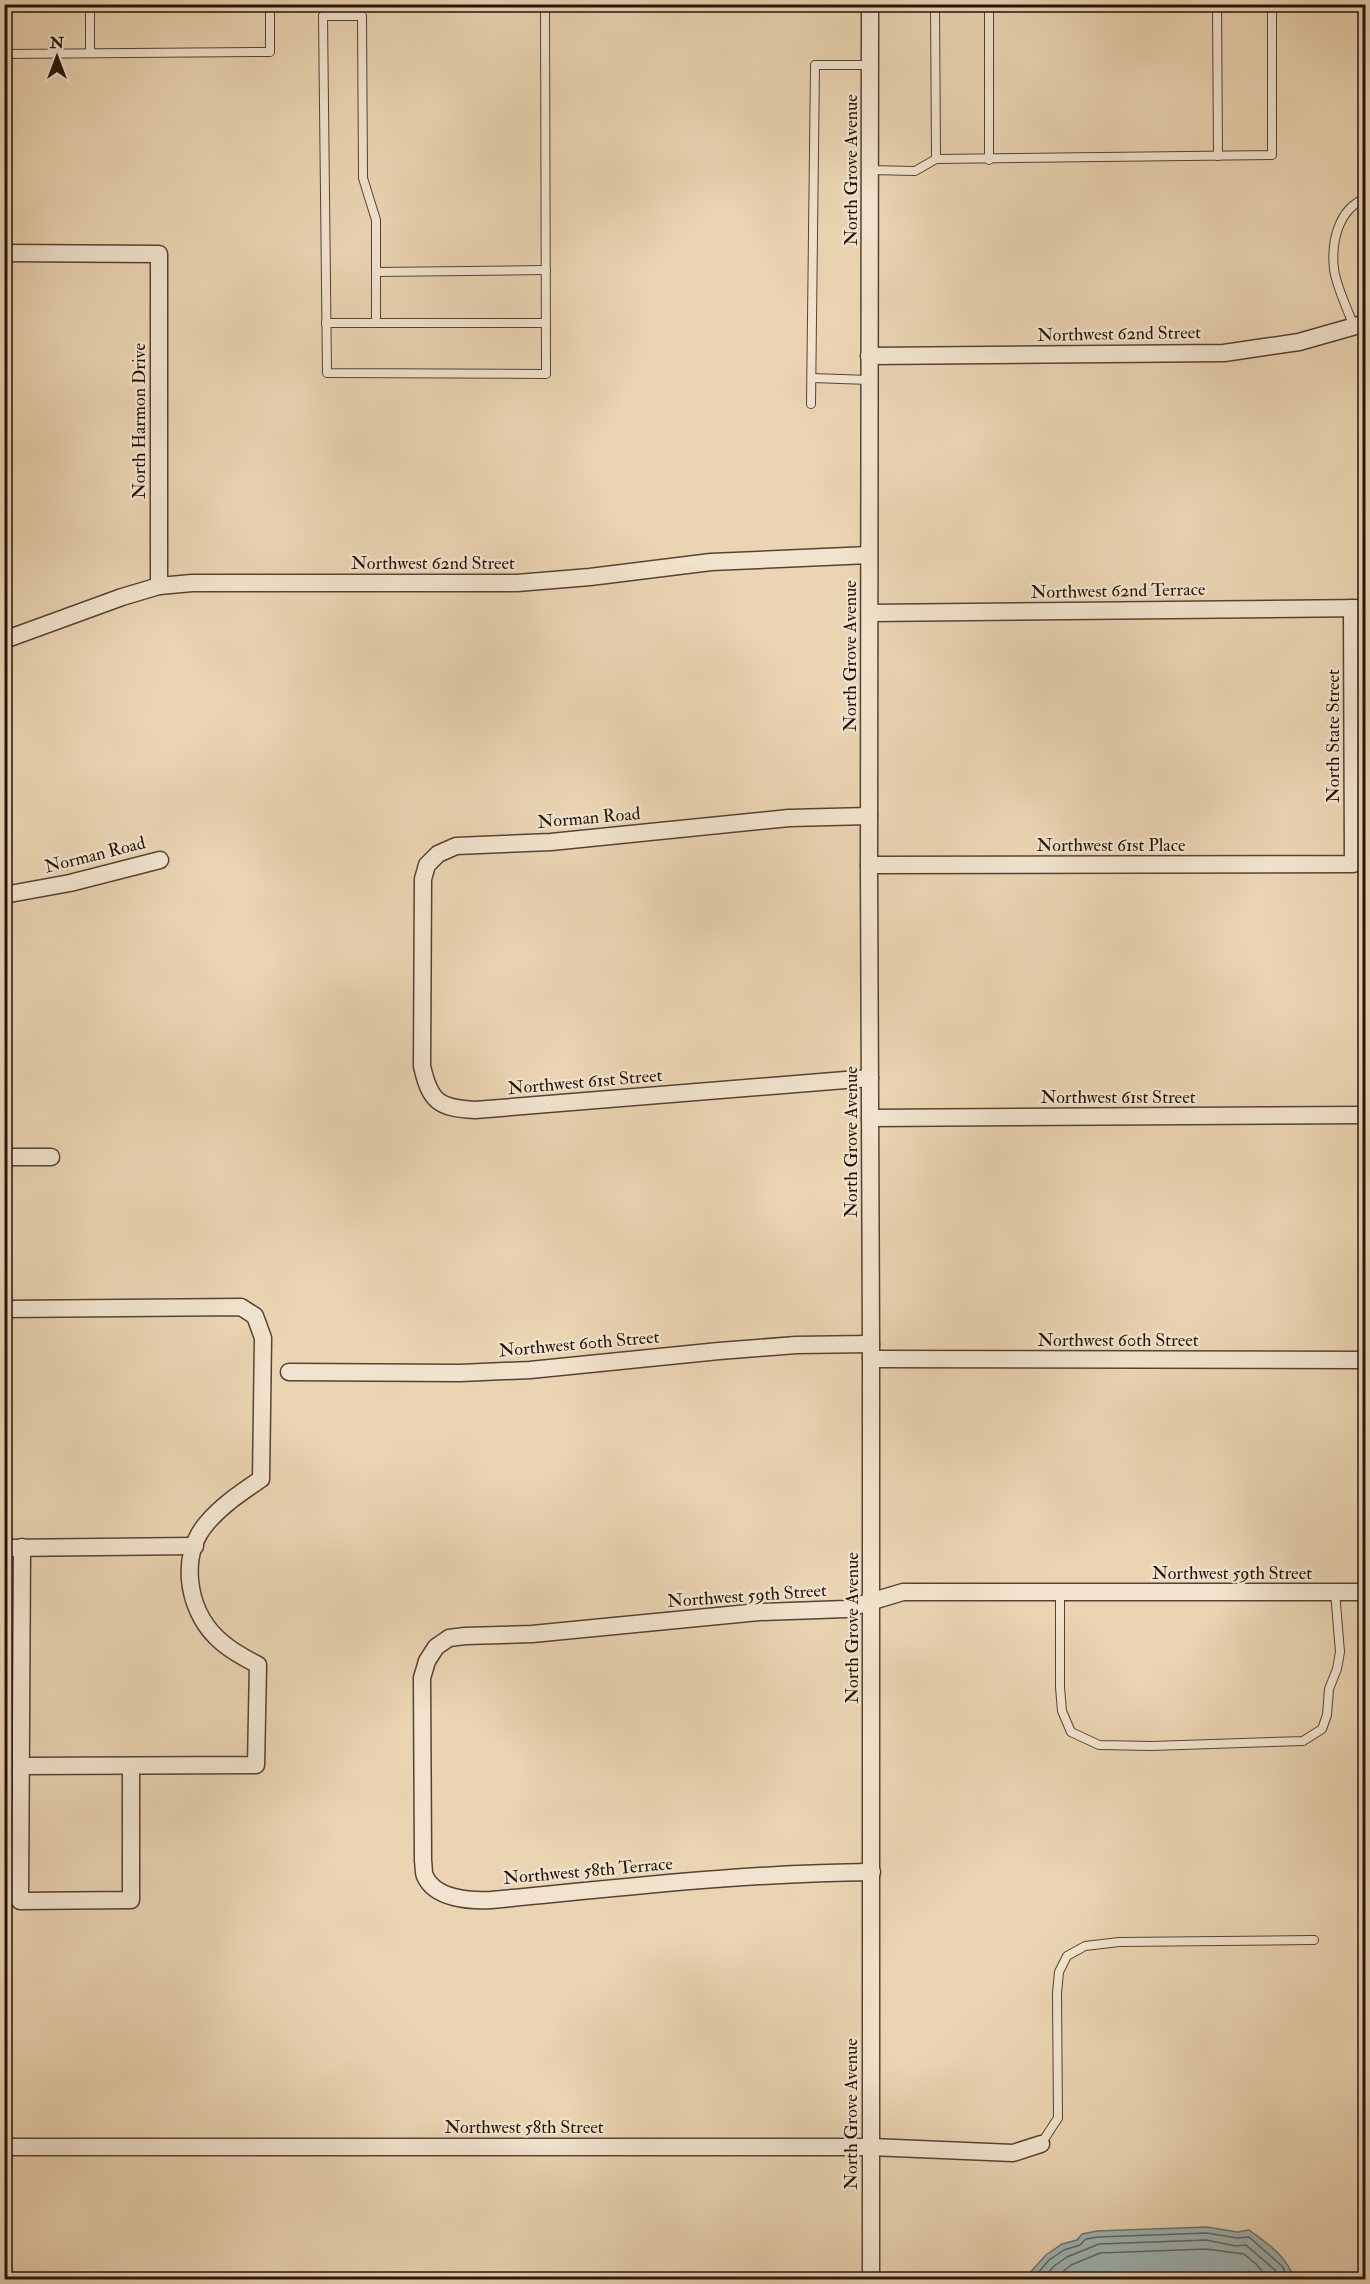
<svg xmlns="http://www.w3.org/2000/svg" width="1370" height="2284" font-family="'IM FELL Double Pica',serif">
<style>
.water{fill:#9cb5b7;stroke:#6c7472;stroke-width:1.5}
.lines{fill:none;stroke-linecap:round;stroke-linejoin:round}
.shore{stroke:#606461;stroke-width:1.5}
.service-casing{stroke:#564335;stroke-width:10}
.minor-casing{stroke:#564335;stroke-width:19}
.service{stroke:#f1e3cd;stroke-width:8}
.minor{stroke:#f1e3cd;stroke-width:16}
.labels{text-anchor:middle;dominant-baseline:central;stroke-width:4.5;stroke-linejoin:round;paint-order:stroke}
.street-label{font-size:18px;fill:#25130b;stroke:#f1e3cd}
</style>
<rect width="100%" height="100%" fill="#ead4b2"/>
<filter id="stains"><feTurbulence type="fractalNoise" baseFrequency=".00333" numOctaves="4"/><feColorMatrix values="0 0 0 0 .2 0 0 0 0 .09 0 0 0 0 .02 0 0 0 .5 -.17"/></filter>
<radialGradient id="worn" r=".72"><stop offset=".6" stop-color="#630" stop-opacity="0"/><stop offset="1" stop-color="#630" stop-opacity=".3"/></radialGradient>
<path class="water" d="M 1207,2227 L 1237,2232 L 1249,2230 C 1269,2245 1286,2255 1294,2279 L 1024,2279 L 1046,2255 L 1062,2244 L 1077,2240 L 1082,2234 L 1097,2231 Z"/>
<g class="lines">
<g class="shore">
<polyline points="1032,2280 1049,2260 1064,2250 1080,2245 1086,2239 1098,2237 1207,2233 1237,2238 1249,2237 1283,2267 1287,2280"/>
<polyline points="1042,2280 1054,2266 1067,2257 1099,2244 1206,2240 1236,2246 1246,2245 1276,2271 1279,2280"/>
<polyline points="1053,2280 1071,2265 1100,2253 1206,2249 1244,2254 1256,2264 1270,2280"/>
</g>
<g class="service-casing">
<g id="service">
<polyline points="935,4 936,159 1272,155 1272,4"/>
<polyline points="989,4 989,160"/>
<polyline points="1217,4 1218,156"/>
<polyline points="90,53 90,4"/>
<polyline points="4,54 270,52 270,4"/>
<polyline points="870,170 915,171 936,159"/>
<polyline points="376,272 546,270"/>
<polyline points="326,323 546,323"/>
<polyline points="376,323 376,220 363,178 362,16 323,16 327,373 546,374 545,4"/>
<path d="M 1354,327 C 1348,310 1336,286 1334,269 C 1331,242 1338,209 1366,198"/>
<polyline points="812,378 869,380"/>
<polyline points="811,404 815,65 870,65"/>
<polyline points="1060,1592 1060,1687 1062,1711 1071,1732 1099,1745 1152,1746 1303,1741 1322,1729 1327,1715 1329,1689 1337,1669 1340,1652 1335,1592"/>
<polyline points="1041,2144 1058,2118 1057,1993 1059,1972 1067,1956 1085,1946 1119,1942 1314,1940"/>
</g>
</g>
<g class="minor-casing">
<g id="minor">
<polyline points="870,4 869,865 871,1344 871,2280"/>
<polyline points="4,253 159,254 159,586"/>
<polyline points="869,356 1224,353 1299,342 1366,323"/>
<polyline points="870,613 1366,608"/>
<polyline points="4,640 122,597 159,586 192,583 517,583 590,577 711,562 869,555"/>
<path d="M 869,816 L 789,818 L 551,842 L 456,846 L 438,854 L 427,865 L 423,879 L 422,1066 C 430,1102 439,1108 475,1110 L 870,1078"/>
<polyline points="869,865 1353,864 1352,608"/>
<polyline points="4,895 70,883 160,860"/>
<polyline points="870,1118 1366,1115"/>
<polyline points="4,1157 51,1157"/>
<path d="M 4,1309 L 241,1307 L 255,1316 L 263,1338 L 261,1479 C 242,1492 222,1505 207,1523 C 179,1555 187,1608 216,1637 C 228,1649 243,1657 258,1665 L 256,1765 L 21,1766"/>
<polyline points="871,1359 1366,1360"/>
<polyline points="289,1372 460,1373 530,1370 719,1351 796,1345 871,1344"/>
<polyline points="22,1547 20,1901 131,1900 131,1766"/>
<polyline points="4,1548 195,1546"/>
<path d="M 872,1872 C 744,1873 618,1888 491,1900 C 470,1901 435,1899 425,1876 C 423,1872 424,1865 423,1861 L 422,1678 L 427,1661 L 436,1647 L 449,1638 L 465,1636 L 532,1634 L 759,1612 L 846,1609 L 903,1592 L 1366,1592"/>
<polyline points="4,2147 871,2147 1013,2153 1041,2144"/>
</g>
</g>
<use href="#service" class="service"/>
<use href="#minor" class="minor"/>
</g>
<g class="labels">
<g class="street-label">
<text transform="translate(851 170) rotate(-90)">North Grove Avenue</text>
<text transform="translate(1119 334) rotate(-1)">Northwest 62nd Street</text>
<text transform="translate(139 421) rotate(-90)">North Harmon Drive</text>
<text x="433" y="563">Northwest 62nd Street</text>
<text transform="translate(1118 591) rotate(-1)">Northwest 62nd Terrace</text>
<text transform="translate(850 656) rotate(-90)">North Grove Avenue</text>
<text transform="translate(1333 736) rotate(-90)">North State Street</text>
<text transform="translate(589 818) rotate(-5)">Norman Road</text>
<text x="1111" y="845">Northwest 61st Place</text>
<text transform="translate(95 855) rotate(-14)">Norman Road</text>
<text transform="translate(585 1082) rotate(-5)">Northwest 61st Street</text>
<text x="1118" y="1097">Northwest 61st Street</text>
<text transform="translate(851 1142) rotate(-90)">North Grove Avenue</text>
<text x="1118" y="1340">Northwest 60th Street</text>
<text transform="translate(579 1344) rotate(-5)">Northwest 60th Street</text>
<text x="1232" y="1573">Northwest 59th Street</text>
<text transform="translate(747 1596) rotate(-4)">Northwest 59th Street</text>
<text transform="translate(852 1628) rotate(-90)">North Grove Avenue</text>
<text transform="translate(588 1871) rotate(-5)">Northwest 58th Terrace</text>
<text transform="translate(851 2114) rotate(-90)">North Grove Avenue</text>
<text x="524" y="2127">Northwest 58th Street</text>
</g>
</g>
<rect width="1370" height="2284" fill="none" stroke="#ead4b2" stroke-width="24"/>
<rect x="6" y="6" width="1358" height="2272" fill="none" stroke="#25130b" stroke-width="3"/>
<rect x="12" y="12" width="1346" height="2260" fill="none" stroke="#25130b" stroke-width="1.5"/>
<g transform="translate(57 57)" stroke="#f1e3cd" stroke-width="4.5" paint-order="stroke">
<path d="M0-4.5L10 22L0 15L-10 22Z" fill="#25130b"/>
<text y="-9" font-size="16" font-weight="bold" text-anchor="middle" fill="#25130b">N</text>
</g>
<rect width="100%" height="100%" filter="url(#stains)"/>
<rect width="100%" height="100%" fill="url(#worn)"/>
</svg>
